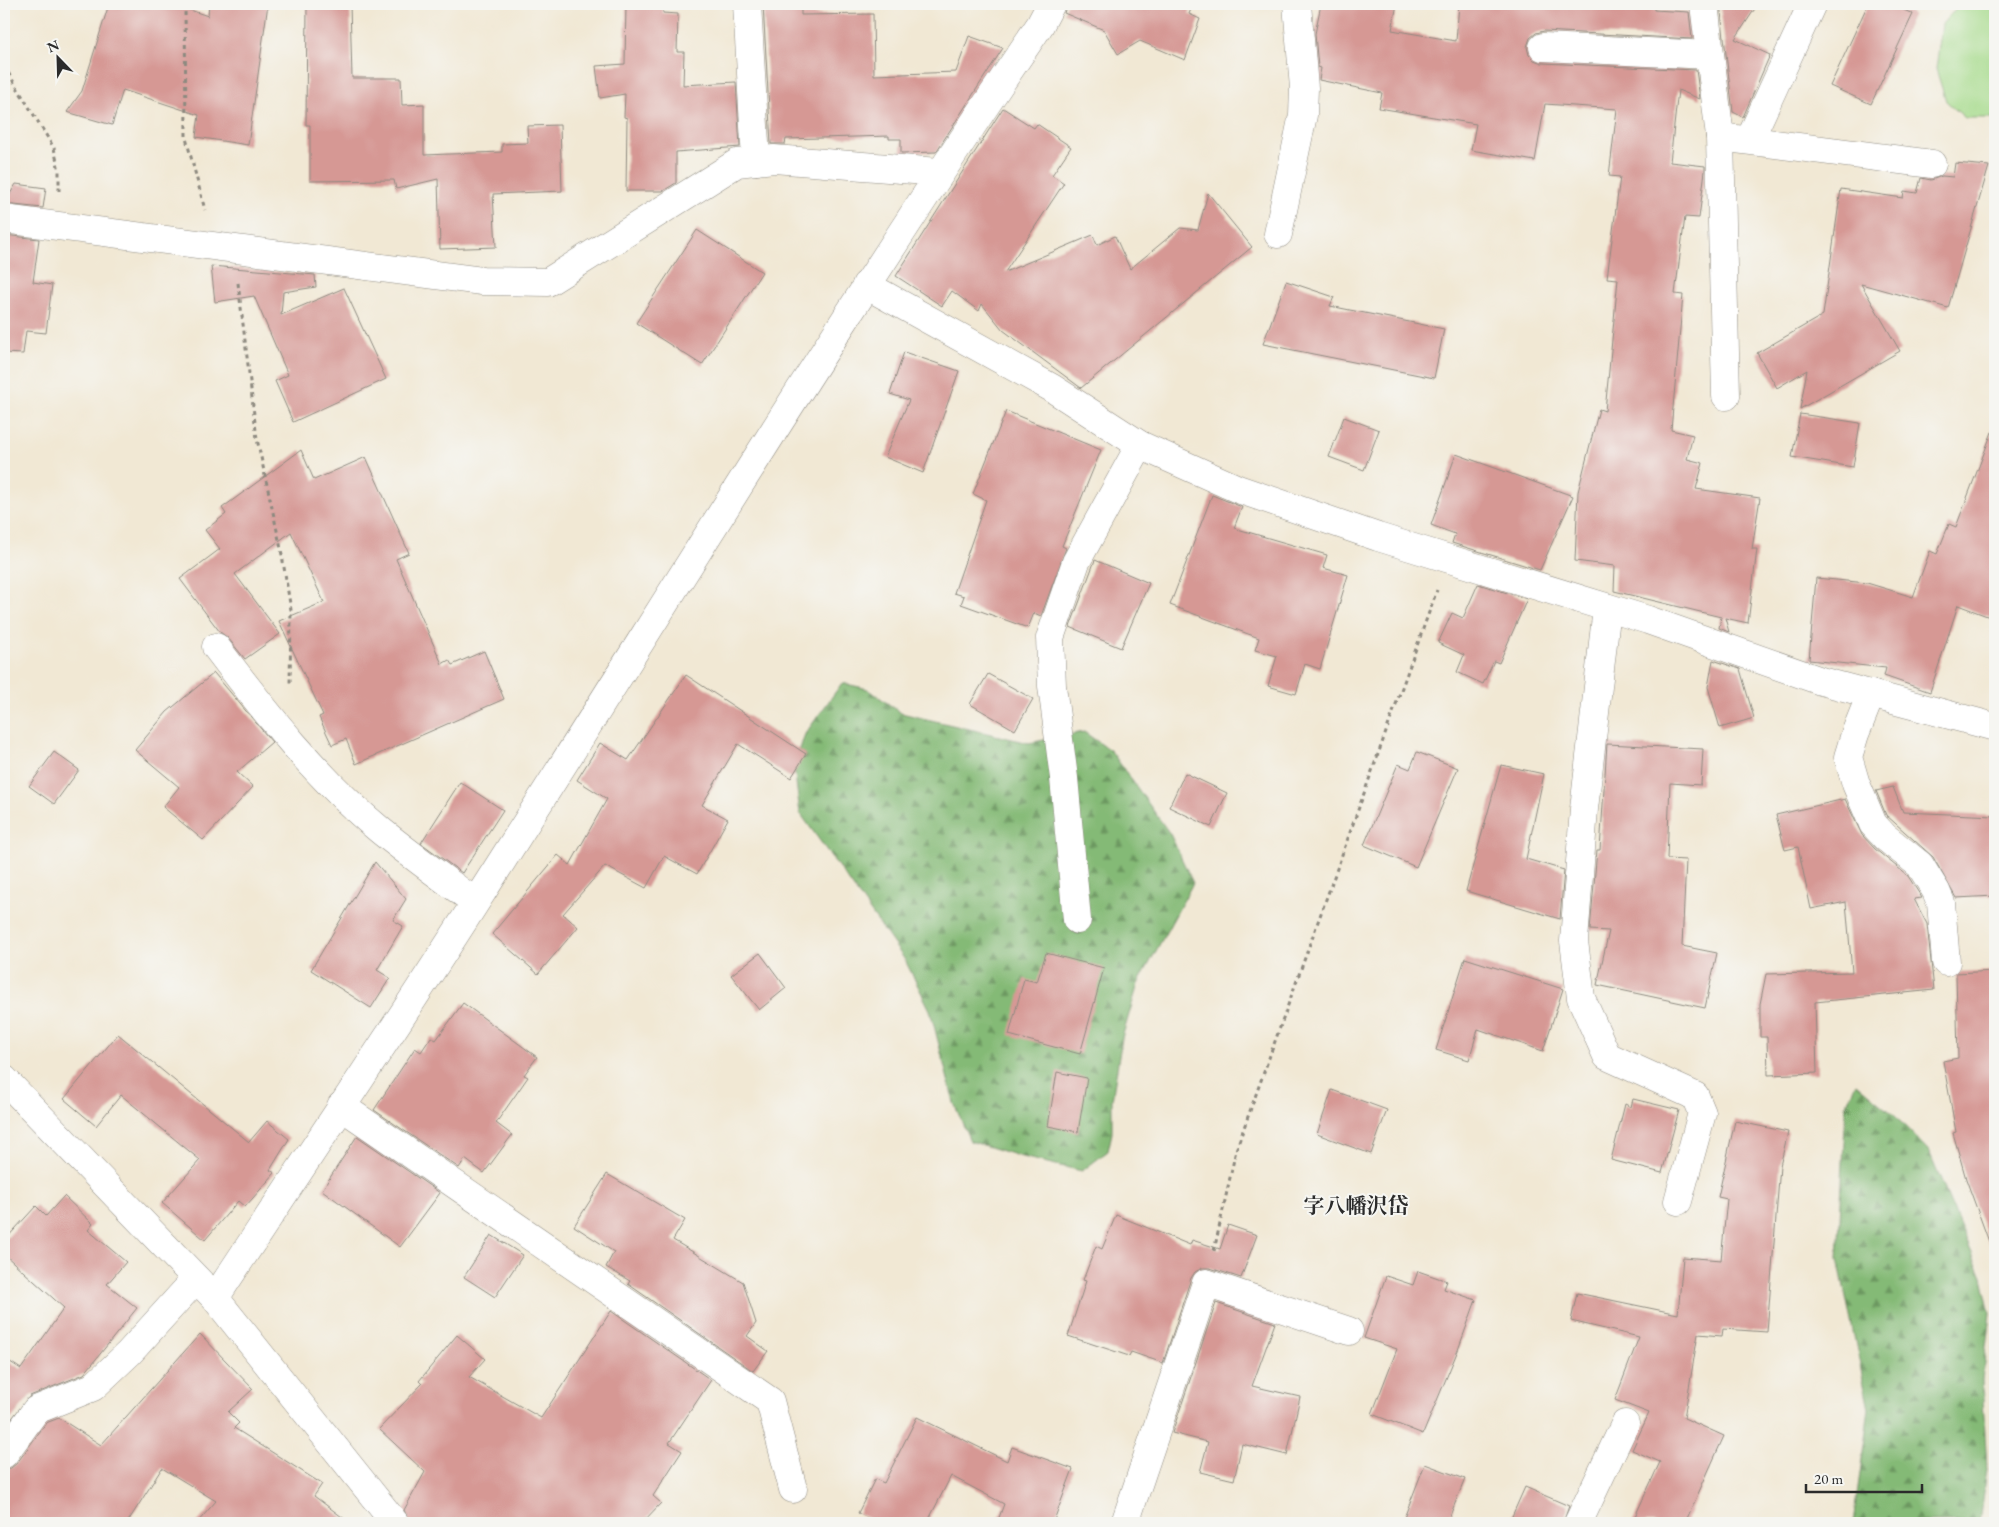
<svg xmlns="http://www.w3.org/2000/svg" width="1999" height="1527" font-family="'EB Garamond','Noto Serif JP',serif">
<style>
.grass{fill:#a5da8a;stroke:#68825a}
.forest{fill:url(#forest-firs);stroke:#587250}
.building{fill:#d69894}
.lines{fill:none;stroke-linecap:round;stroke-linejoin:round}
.minor-casing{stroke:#8e8a80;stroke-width:29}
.path{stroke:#8e8a80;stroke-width:3;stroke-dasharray:4 4;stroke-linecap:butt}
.minor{stroke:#fff;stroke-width:28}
.labels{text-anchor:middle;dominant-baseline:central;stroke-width:4;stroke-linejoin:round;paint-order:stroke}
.quarter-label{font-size:21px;font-weight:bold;fill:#2b2b2b;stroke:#f6f6f2}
</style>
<defs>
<pattern id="forest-firs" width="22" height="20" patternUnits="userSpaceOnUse" patternTransform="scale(1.25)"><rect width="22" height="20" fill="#84ba76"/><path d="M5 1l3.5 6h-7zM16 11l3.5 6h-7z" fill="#6c9761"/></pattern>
</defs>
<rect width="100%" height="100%" fill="#f6f6f2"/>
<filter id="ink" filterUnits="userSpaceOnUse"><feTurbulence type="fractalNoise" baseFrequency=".02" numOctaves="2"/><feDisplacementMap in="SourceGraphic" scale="10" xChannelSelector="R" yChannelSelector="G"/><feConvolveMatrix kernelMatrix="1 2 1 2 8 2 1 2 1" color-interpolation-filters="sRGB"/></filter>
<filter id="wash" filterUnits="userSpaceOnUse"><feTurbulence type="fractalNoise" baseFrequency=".0096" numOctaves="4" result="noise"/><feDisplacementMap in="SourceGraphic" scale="20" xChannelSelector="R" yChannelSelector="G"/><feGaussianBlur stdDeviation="1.12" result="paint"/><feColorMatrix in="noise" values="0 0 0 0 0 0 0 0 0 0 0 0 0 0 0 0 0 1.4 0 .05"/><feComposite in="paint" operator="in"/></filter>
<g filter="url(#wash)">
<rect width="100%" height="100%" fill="#f1e8d4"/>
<polygon class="grass" points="1960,4 1995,4 1995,118 1965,118 1946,101 1936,69 1942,24"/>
<g class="forest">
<polygon points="842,683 868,689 901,713 1029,743 1084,732 1111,751 1170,834 1193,883 1138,984 1122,1038 1112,1100 1112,1133 1108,1151 1082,1171 1022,1157 970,1141 954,1103 930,1010 905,960 800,813 794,767 805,734"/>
<polygon points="1856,1083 1894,1115 1928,1150 1982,1277 1990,1313 1982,1380 1987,1469 1980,1523 1853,1523 1869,1409 1838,1258 1846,1105"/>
</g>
<g id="blocks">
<g class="building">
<polygon points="109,4 172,4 208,16 209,4 268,4 248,145 196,137 199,115 123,90 112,125 67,112 82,91"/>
<polygon points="307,4 350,4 352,78 401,78 402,105 424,104 424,155 502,152 502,144 528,143 527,126 560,125 562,191 493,194 496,247 440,249 438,179 396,189 394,180 310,181 310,125 306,125"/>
<polygon points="626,4 663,4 663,13 678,14 677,52 684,52 683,85 736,82 740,147 676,152 676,183 663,191 626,191 627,118 624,117 625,94 600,98 596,66 625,64"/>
<polygon points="763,4 801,4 801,15 873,14 874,75 956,72 969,36 1003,48 936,152 901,153 901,139 889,139 889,136 786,139 785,144 771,144"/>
<polygon points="1067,4 1193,4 1189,14 1200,19 1185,60 1140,41 1118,54 1104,30 1064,13"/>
<polygon points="1321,4 1397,4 1392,30 1456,41 1459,4 1654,4 1654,10 1689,12 1692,39 1544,31 1536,33 1530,38 1527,47 1529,55 1534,60 1542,63 1696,70 1700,99 1678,90 1670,162 1705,166 1705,171 1699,218 1685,217 1675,294 1683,295 1671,430 1693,435 1687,459 1703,463 1696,489 1760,498 1752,549 1757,549 1748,623 1725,618 1729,632 1719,628 1721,617 1614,591 1615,566 1575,561 1578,492 1599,409 1605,411 1618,279 1607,278 1620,177 1609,176 1617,109 1545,104 1535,161 1471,150 1476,124 1379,108 1382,93 1319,80 1321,68 1318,67 1315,34"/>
<polygon points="1720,4 1758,4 1735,39 1770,55 1743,117 1733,112"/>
<polygon points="1868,4 1890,4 1913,14 1871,104 1830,86"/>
<polygon points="1003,108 1034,128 1037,124 1071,147 1052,175 1064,183 1005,272 1093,235 1097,245 1115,236 1130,269 1180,228 1198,230 1208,193 1252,247 1081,388 1003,330 982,304 979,311 952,291 942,306 896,276"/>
<polygon points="1955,163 1989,166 1948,308 1861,284 1900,351 1800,409 1807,370 1777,388 1757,353 1823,315 1841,189 1903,198 1904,191 1917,193 1921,178 1931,180 1942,176 1953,177"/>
<polygon points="16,184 46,188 43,208 4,204"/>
<polygon points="697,230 762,272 702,365 636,323"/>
<polygon points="4,235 39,239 33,282 52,285 46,333 26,331 23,354 4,353"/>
<polygon points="211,266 315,275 316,287 283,292 281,315 344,288 386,379 293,422 275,381 288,375 254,296 215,302"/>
<polygon points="1286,281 1334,297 1330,306 1444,329 1434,378 1263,344"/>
<polygon points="904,352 959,371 923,473 885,457 909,400 890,394"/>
<polygon points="1006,411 1101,450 1062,546 1066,548 1041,616 1034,613 1028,628 961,604 964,596 954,593 986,500 973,494"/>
<polygon points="1800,414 1860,423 1853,467 1792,457"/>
<polygon points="1344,417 1379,430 1364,470 1329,457"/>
<polygon points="1992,432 1995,432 1995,619 1958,605 1930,692 1884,676 1886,668 1809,660 1816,578 1867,583 1913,597 1930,551 1937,554 1949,524 1956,527"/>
<polygon points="301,450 314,480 366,457 409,553 396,559 442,664 449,660 452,665 484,651 504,699 356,764 346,739 332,745 319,717 323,715 279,621 324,602 291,532 235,574 280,634 245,659 228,638 220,632 180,579 220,549 205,530 226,514 222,508"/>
<polygon points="1456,454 1573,496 1540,570 1452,543 1455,534 1431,525"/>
<polygon points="1212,495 1242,507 1234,528 1327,555 1323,568 1348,575 1320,669 1305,664 1296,694 1268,686 1277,656 1255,650 1259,638 1170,605"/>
<polygon points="1095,560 1149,583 1121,648 1070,627"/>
<polygon points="1478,584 1527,599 1499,663 1494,661 1483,684 1457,672 1464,655 1438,643 1452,613 1463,618"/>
<polygon points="1713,660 1740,669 1754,718 1720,728 1708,687"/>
<polygon points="214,673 272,742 237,772 253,787 203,840 163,807 179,787 135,750 167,712"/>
<polygon points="988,674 1033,699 1015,730 970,704"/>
<polygon points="686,675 806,754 791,778 738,744 702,805 728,819 697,874 664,856 646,888 605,866 563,914 578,927 538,974 492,934 558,855 570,865 607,799 577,780 600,743 628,760"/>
<polygon points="1607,744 1703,749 1701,785 1670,783 1667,859 1686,860 1682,946 1717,953 1705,1008 1597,985 1609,931 1590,930 1597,850 1600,850"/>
<polygon points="54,752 79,770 54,804 29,786"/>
<polygon points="1417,752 1458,768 1416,867 1364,845 1398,764 1410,769"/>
<polygon points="1501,765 1544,774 1526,859 1564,870 1560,919 1466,891"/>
<polygon points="1185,773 1227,793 1211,827 1169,807"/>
<polygon points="460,782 503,810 462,873 421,843"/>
<polygon points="1893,787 1903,812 1995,816 1995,896 1956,898 1933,857 1886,815 1876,791"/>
<polygon points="1845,799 1862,835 1875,849 1908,876 1922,898 1914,899 1927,924 1934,990 1815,1002 1817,1073 1768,1075 1767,1037 1760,1037 1760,1004 1766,974 1852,972 1846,902 1811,909 1798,847 1785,850 1776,815"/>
<polygon points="375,862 406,899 393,920 403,926 377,970 390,978 371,1008 311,970"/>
<polygon points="760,953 786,988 759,1010 731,975"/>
<polygon points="1046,953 1104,968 1080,1054 1009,1035 1024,979 1037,982"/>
<polygon points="1465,958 1563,989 1543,1051 1478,1029 1469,1060 1436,1050"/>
<polygon points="1995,971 1995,1249 1992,1250 1966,1179 1953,1133 1956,1132 1943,1061 1958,1058 1956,973"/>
<polygon points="463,1003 537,1057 524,1075 528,1077 496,1123 512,1135 484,1173 465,1159 459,1168 374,1110 415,1048 421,1052 431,1037 436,1040"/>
<polygon points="118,1034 249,1142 267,1121 289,1139 270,1170 275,1173 245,1207 238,1201 205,1240 162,1203 200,1160 121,1095 96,1126 64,1099"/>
<polygon points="1057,1072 1087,1078 1078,1132 1048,1126"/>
<polygon points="1332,1090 1387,1110 1371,1154 1317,1134"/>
<polygon points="1633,1099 1679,1110 1662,1173 1611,1160 1625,1104 1631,1107"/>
<polygon points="1735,1121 1788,1132 1780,1166 1767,1332 1723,1329 1722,1336 1698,1334 1684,1418 1724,1436 1685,1523 1632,1523 1660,1462 1632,1450 1649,1413 1615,1400 1639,1337 1571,1321 1577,1293 1678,1314 1683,1257 1721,1260 1727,1199 1718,1197"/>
<polygon points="357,1136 440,1193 400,1247 322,1190"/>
<polygon points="607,1174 685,1220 673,1240 743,1282 756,1323 747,1336 768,1351 753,1371 628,1284 630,1281 606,1267 614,1252 574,1226"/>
<polygon points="64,1196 93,1224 88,1230 126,1262 107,1284 137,1308 84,1374 30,1396 4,1428 4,1358 21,1369 64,1308 4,1254 4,1241 36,1206 46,1216"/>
<polygon points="1116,1215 1190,1245 1192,1240 1220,1249 1228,1225 1257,1235 1241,1278 1210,1268 1202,1268 1195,1272 1191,1278 1163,1363 1131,1352 1129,1356 1068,1336 1086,1281 1083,1280 1096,1246 1102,1249"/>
<polygon points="491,1235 523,1255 495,1297 464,1277"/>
<polygon points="1418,1271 1447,1281 1444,1289 1476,1300 1458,1350 1423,1434 1372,1414 1397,1349 1364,1338 1386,1276 1413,1285"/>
<polygon points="1216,1303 1275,1323 1252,1386 1300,1397 1287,1455 1242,1444 1234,1480 1200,1472 1208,1442 1172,1433"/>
<polygon points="611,1311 711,1380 669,1443 682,1451 653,1496 661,1503 642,1523 410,1523 404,1510 425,1472 379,1429 422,1384 419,1381 457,1335 485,1359 469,1377 541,1418"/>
<polygon points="200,1334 253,1389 228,1412 239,1423 234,1428 322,1484 314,1496 350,1523 197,1523 216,1501 162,1468 127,1523 4,1523 4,1469 11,1468 17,1463 46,1423 59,1418 101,1445"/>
<polygon points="917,1417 1007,1461 1012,1447 1073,1469 1053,1523 997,1523 1004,1504 951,1476 927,1523 878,1523 858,1513 875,1479 884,1483"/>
<polygon points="1425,1464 1465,1479 1447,1523 1402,1523"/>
<polygon points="1525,1487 1569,1506 1563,1523 1509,1523"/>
</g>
</g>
</g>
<g filter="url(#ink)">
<use href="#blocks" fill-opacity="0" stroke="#8e8a80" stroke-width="1"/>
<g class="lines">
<g class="minor-casing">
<g id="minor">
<polyline points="747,4 756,161"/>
<polyline points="1704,4 1720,137 1726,396"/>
<polyline points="1543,47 1710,55"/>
<polyline points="1720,137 1932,164"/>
<polyline points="1750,139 1812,4"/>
<polyline points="4,219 482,281 548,282 737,163 774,159 939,172"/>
<polyline points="1278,234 1303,115 1304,88 1297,4"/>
<polyline points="866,285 1052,388 1140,445 1238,489 1378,537 1648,620 1821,681 1995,727"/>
<polyline points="1607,608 1584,809 1574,941 1581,998 1607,1056 1695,1096 1702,1113 1678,1201"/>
<path d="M 216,647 C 265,712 318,779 381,831 C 412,856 444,879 475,902"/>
<polyline points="1871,694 1855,734 1848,757 1856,784 1873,824 1885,837 1920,865 1936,891 1941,903 1946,962"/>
<polyline points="1077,920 1064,778 1052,686 1050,638 1076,562 1140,445"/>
<polyline points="4,1079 215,1298 395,1523"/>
<polyline points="341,1106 770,1401 793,1489"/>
<path d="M 215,1298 C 303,1164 393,1032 479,897 C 665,606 845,310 1040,25 L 1051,4"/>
<polyline points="4,1454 36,1410 93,1387 129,1353 196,1279"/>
<polyline points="1125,1523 1206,1283 1349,1331"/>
<polyline points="1578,1523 1625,1424"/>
</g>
</g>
<g class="path">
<polyline points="185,4 186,138 205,210"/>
<polyline points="4,66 54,148 59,171 59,191"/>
<polyline points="238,283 257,439 281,549 291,610 290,685"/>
<polyline points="1214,1251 1236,1150 1437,590"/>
</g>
<use href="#minor" class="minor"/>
</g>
</g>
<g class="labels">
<g class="quarter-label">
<text x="1356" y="1205">字八幡沢岱</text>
</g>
</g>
<rect width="1999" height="1527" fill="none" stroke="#f6f6f2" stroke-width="20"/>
<g transform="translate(58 58) rotate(337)" stroke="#f6f6f2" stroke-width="4" paint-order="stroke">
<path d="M0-4L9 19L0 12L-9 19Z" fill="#2b2b2b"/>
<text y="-8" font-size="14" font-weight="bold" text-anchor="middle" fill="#2b2b2b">N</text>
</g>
<path d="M1806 1484v8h116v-8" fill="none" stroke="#2b2b2b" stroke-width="2.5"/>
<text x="1814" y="1484" font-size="15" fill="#2b2b2b" stroke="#f6f6f2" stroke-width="4" paint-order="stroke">20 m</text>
</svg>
